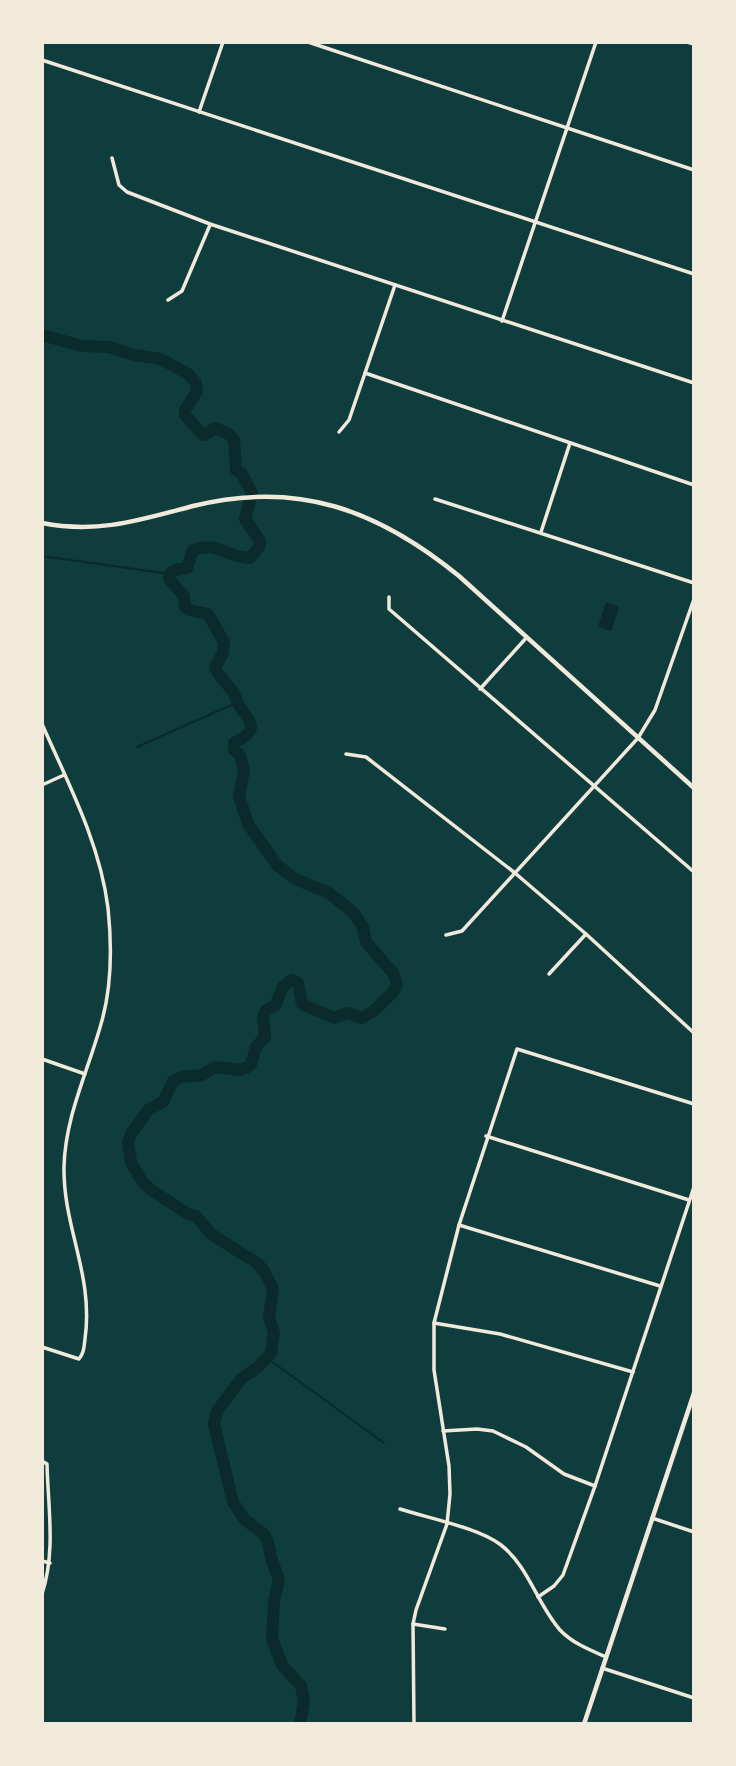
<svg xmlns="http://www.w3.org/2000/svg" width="736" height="1766" font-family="Quicksand,sans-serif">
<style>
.water{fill:#0a2a2b}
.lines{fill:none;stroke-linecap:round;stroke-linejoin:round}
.stream{stroke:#0a2a2b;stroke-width:2}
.river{stroke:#0a2a2b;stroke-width:12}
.minor{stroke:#f1e9da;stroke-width:3.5}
.tertiary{stroke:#f1e9da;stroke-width:4.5}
.secondary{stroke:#f1e9da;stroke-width:4.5}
</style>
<rect width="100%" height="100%" fill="#0f3d3e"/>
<polygon class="water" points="606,602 619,607 611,631 598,627"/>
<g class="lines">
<g class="stream">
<polyline points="42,556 170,574"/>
<polyline points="137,747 238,702"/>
<polyline points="267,1358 384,1443"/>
</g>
<path class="river" d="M 42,335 L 82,346 L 109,347 L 134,355 L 161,359 L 188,374 L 196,383 L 197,391 L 185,410 L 185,415 L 202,434 L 205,435 L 215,428 L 229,434 L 234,440 L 236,470 L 242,474 L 252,493 L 245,519 L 260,541 L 259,547 L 250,558 C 226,557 217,541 193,550 L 187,568 L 175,570 L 170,574 L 169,579 L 184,596 L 185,607 L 189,610 L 208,614 L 224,642 L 223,653 L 215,667 C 218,678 229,684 234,694 C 237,700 238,705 242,710 C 256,727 254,733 234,743 L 234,750 L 240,755 L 244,770 L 239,796 L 248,824 L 277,865 L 295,879 L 329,893 L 354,913 L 363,927 L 366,942 L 393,973 L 397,984 L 394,991 L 375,1010 L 362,1018 L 347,1013 L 334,1018 L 302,1004 L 298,983 L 291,980 L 283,987 L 275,1006 L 266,1010 L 263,1017 L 265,1037 L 256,1047 L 251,1064 L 246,1068 L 239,1070 L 215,1067 L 202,1075 L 182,1077 L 173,1081 L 163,1102 L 148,1110 L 131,1134 L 128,1142 L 131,1162 L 142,1181 L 151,1190 L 188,1214 L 196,1216 L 211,1234 L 257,1263 L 264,1271 L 273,1289 L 269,1317 L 274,1333 L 271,1353 L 259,1366 L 241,1379 L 217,1411 L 214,1424 L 233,1502 L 245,1520 L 264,1534 L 268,1542 L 271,1558 L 279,1579 L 274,1601 L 272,1639 L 282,1665 L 301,1686 L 304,1702 L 300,1724"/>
<g class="minor">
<polyline points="308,42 694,170"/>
<polyline points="687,42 694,44"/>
<polyline points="42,60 694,274"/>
<polyline points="199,112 223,42"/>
<polyline points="112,158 119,185 127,192 210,224 694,383"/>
<polyline points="168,300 182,291 210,225"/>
<polyline points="502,321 596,42"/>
<polyline points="365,373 694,485"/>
<polyline points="339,432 349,420 395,285"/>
<polyline points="435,499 694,583"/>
<polyline points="541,532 570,443"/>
<polyline points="389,597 389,609 694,872"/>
<polyline points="480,689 527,637"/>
<path d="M 42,724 C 68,783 100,843 108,908 C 112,946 112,987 101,1024 C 88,1071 65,1117 64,1167 C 63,1228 94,1275 85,1339 C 84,1347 84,1353 79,1359 L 42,1347"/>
<polyline points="346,754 366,757 515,873 586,934 694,1033"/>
<polyline points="42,785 64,775"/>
<polyline points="446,935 462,931 638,738 655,710 694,599"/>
<polyline points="549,974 586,934"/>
<polyline points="42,1059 85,1074"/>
<polyline points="486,1136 689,1200"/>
<polyline points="459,1225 660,1286"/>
<polyline points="434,1323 500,1334 633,1372"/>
<polyline points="443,1431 477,1429 493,1431 526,1447 564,1474 595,1486"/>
<path d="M 42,1461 L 47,1464 C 48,1508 56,1551 42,1594"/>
<path d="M 400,1509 C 428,1518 479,1528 501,1545 C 529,1567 537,1604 560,1630 C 572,1643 590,1650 606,1657"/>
<polyline points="652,1518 694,1532"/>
<polyline points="42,1561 50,1563"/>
<polyline points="538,1597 554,1586 563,1575 595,1486 694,1187"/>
<polyline points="413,1624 445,1629"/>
<polyline points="602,1668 694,1698"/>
<polyline points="414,1724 413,1624 416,1610 447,1524 450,1494 449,1466 434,1370 434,1323 459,1225 517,1049 694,1104"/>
</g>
<path class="tertiary" d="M 42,523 C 98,534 140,520 193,506 C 298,480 378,510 459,576 L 694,788"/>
<polyline class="secondary" points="584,1724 694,1393"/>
</g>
<rect width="736" height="1766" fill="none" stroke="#f1e9da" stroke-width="88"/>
</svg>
